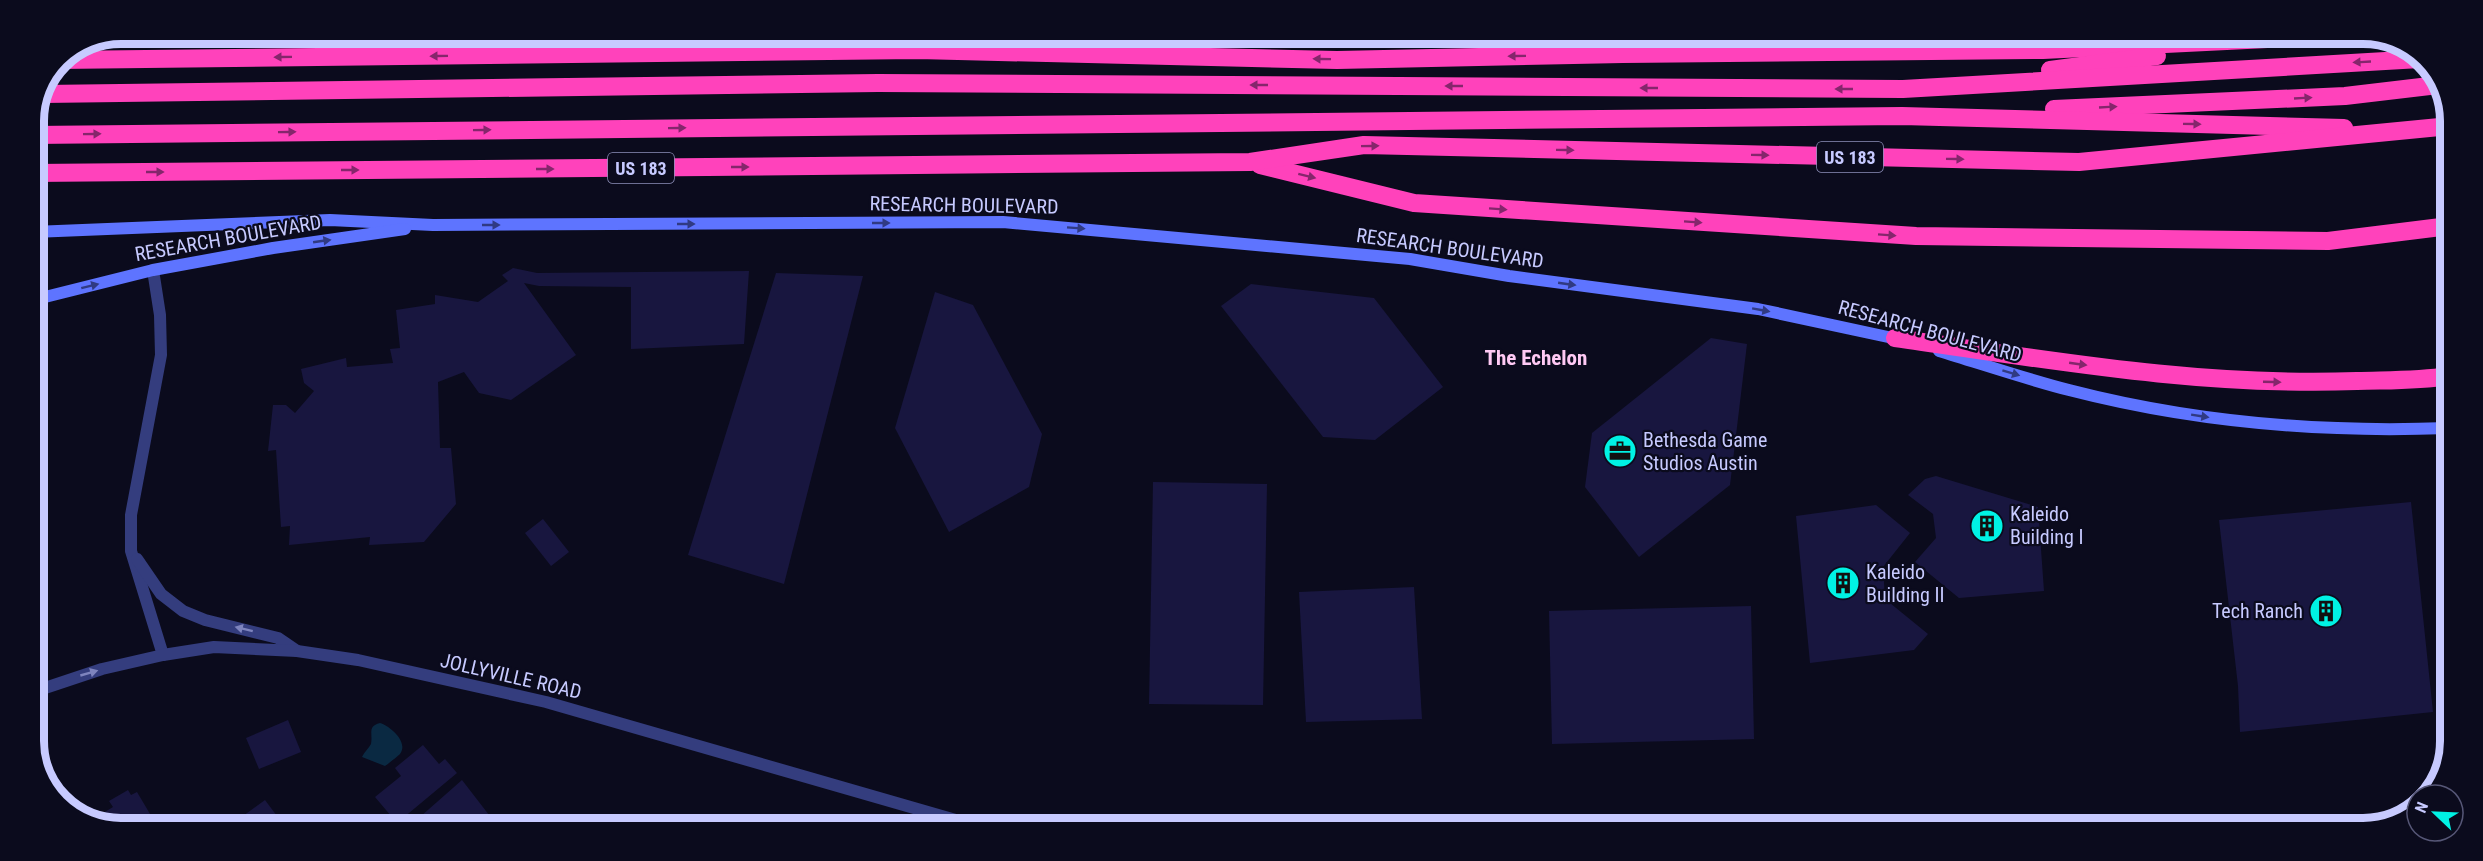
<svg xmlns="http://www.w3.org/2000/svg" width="2483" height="861" font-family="'Roboto Condensed',sans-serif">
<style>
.water{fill:#0a2942}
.building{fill:#18163f}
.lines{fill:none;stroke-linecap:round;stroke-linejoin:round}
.tertiary{stroke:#343d7e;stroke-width:12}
.secondary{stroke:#5e74ff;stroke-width:12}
.motorway{stroke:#ff42bb;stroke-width:18}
.oneway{fill:#85266c}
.oneway2{fill:#303a83}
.oneway3{fill:#7e84be}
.labels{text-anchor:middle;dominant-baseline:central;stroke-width:4.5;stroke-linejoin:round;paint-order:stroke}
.shield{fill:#0b0b1d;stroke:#8f91bb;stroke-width:1.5}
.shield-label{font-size:18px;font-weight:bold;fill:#c7caff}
.street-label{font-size:20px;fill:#c7caff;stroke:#0b0b1d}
.poi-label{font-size:20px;fill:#c7caff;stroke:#0b0b1d;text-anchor:start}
.neighbourhood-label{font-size:21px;font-weight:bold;fill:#ffc9f4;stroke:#0b0b1d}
.rim{fill:none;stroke:#c7caff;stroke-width:8}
</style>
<rect width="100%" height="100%" fill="#0b0b1d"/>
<path class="water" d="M 380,723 C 390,726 409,742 400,754 C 398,756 388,764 385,766 L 362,757 C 364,752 369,748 371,744 C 373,734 367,726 380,723 Z"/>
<g class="building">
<polygon points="513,268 537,273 749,271 744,344 631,349 631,287 539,286 524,283 576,355 511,400 479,393 464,372 438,382 440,448 451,448 456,504 424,542 369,545 370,537 289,545 290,526 281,527 276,450 268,451 273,405 286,405 295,413 314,391 304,383 301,369 346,358 347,367 393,363 390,349 400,348 396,310 435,304 435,295 478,302 508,281 502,275"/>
<polygon points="776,273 863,276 784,584 688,555"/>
<polygon points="1251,284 1374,298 1443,387 1375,440 1323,437 1221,306"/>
<polygon points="935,292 973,305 1042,434 1029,487 949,532 895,428"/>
<polygon points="1711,338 1747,344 1730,485 1639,557 1585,487 1592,433"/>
<polygon points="1936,476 2038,507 2044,591 1959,598 1915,562 1936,538 1933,514 1908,495 1925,479"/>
<polygon points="1153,482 1267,484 1263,705 1149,704"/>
<polygon points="2411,502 2433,712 2240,732 2238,686 2219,520"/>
<polygon points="1876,505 1910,533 1883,567 1885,599 1928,634 1914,650 1810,663 1796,516"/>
<polygon points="543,519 569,552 551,566 525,533"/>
<polygon points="1414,587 1422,719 1306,722 1299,592"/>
<polygon points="1751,606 1754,739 1552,744 1549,611"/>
<polygon points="288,720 301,752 259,769 246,738"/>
<polygon points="423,745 439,764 445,759 457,773 397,823 375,797 401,776 395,768"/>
<polygon points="462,780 496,824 466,824 460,818 452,824 412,824"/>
<polygon points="128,790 131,795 137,792 156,824 93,823 90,821 113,807 109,801"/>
<polygon points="265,800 283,824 238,824 236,821"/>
</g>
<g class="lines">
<g class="tertiary">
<polyline points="153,270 160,315 161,355 131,515 131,551 163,655"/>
<polyline points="137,559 161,594 183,611 205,620 278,638 297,651"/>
<polyline points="33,692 102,669 163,655 214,647 297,651 358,660 546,702 973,825"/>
</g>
<g class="secondary">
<polyline points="33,232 330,220 433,225 1003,222 1410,259 1509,276 1758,309 1902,340"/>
<polyline points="33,300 153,270 273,248 405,229"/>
<path d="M 1939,351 C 1982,364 2026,379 2069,390 C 2193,422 2320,433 2448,428"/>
</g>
<g class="motorway">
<polyline points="363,50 418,34"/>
<polyline points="58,60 918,50 1337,60 1623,54 2043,50 2310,37"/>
<polyline points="2050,70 2157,56"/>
<polyline points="43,94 878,83 1903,89 2420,59"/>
<polyline points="2054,109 2345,96 2438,85"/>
<polyline points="33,135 1902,116 2344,128"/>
<polyline points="1260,165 1414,203 1916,236 2328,241 2449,226"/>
<polyline points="33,173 1250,162 1364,145 2079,162 2450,126"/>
<path d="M 1895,338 C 2050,360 2201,387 2357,381 C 2387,380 2418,381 2448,376"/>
</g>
</g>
<defs><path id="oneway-solid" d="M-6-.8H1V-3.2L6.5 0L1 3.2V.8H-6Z" transform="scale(1.5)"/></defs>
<g class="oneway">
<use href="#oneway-solid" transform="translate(439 56) rotate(179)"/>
<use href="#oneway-solid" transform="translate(1517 56) rotate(179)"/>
<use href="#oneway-solid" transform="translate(283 57) rotate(179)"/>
<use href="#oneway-solid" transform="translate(1322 59) rotate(-179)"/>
<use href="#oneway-solid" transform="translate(2362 62) rotate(177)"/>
<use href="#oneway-solid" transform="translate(1259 85) rotate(-180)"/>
<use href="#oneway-solid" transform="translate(1454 86) rotate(-180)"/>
<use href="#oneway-solid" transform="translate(1649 88) rotate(-180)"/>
<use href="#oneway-solid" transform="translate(1844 89) rotate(-180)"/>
<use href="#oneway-solid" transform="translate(2303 98) rotate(-3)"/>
<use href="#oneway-solid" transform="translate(2108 107) rotate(-3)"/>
<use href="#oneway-solid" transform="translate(2192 124) rotate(1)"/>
<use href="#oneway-solid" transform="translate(677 128) rotate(-1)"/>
<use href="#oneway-solid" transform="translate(482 130) rotate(-1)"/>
<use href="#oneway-solid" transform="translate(287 132) rotate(-1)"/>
<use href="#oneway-solid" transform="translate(92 134) rotate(-1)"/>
<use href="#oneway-solid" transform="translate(1370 146) rotate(-1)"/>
<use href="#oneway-solid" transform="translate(1565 150) rotate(1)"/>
<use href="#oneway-solid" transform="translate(1760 155) rotate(1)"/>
<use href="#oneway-solid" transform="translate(1955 159) rotate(1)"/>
<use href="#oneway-solid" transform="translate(740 167)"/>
<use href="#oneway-solid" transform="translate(545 169)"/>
<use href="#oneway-solid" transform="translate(350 170)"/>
<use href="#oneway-solid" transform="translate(155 172)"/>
<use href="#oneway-solid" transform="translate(1307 176) rotate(14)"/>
<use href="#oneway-solid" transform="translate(1498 209) rotate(4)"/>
<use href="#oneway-solid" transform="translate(1693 222) rotate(4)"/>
<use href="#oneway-solid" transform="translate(1887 235) rotate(4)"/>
<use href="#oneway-solid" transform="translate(2078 364) rotate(8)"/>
<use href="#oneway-solid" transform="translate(2272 382) rotate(2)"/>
</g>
<g class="oneway2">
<use href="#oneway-solid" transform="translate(881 223)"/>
<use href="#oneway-solid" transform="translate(686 224)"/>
<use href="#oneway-solid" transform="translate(491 225)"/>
<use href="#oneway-solid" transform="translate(1076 228) rotate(4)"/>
<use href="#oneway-solid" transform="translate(322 241) rotate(-8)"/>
<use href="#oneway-solid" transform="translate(1567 284) rotate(8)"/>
<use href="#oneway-solid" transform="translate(90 286) rotate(-14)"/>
<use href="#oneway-solid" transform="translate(1761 310) rotate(10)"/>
<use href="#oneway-solid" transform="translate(2011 373) rotate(17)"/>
<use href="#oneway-solid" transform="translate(2200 416) rotate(9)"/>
</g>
<g class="oneway3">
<use href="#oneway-solid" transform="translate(244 629) rotate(-166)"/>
<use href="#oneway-solid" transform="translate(89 673) rotate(-16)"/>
</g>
<defs>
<g id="office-disc" transform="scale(1.725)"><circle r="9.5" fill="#00f2e4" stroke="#0b0b1d"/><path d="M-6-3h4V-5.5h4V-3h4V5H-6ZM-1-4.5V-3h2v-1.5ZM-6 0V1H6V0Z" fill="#111"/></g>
<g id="building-disc" transform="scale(1.725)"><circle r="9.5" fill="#00f2e4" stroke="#0b0b1d"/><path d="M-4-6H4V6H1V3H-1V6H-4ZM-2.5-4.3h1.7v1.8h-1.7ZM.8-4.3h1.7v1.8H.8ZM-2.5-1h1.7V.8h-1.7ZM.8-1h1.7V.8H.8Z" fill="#111"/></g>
</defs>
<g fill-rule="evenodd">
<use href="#office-disc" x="1620" y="451"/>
<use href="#building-disc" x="1987" y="526"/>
<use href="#building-disc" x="1843" y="583"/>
<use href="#building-disc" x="2326" y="611"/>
</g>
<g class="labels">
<g class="shield">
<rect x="1817" y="142" width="66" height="30" rx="4.5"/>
<rect x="608" y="153" width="66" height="30" rx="4.5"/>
</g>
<g class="shield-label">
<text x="1850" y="157">US 183</text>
<text x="641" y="168">US 183</text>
</g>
<g class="street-label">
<text transform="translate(964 205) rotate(1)">RESEARCH BOULEVARD</text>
<text transform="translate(228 238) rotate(-10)">RESEARCH BOULEVARD</text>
<text transform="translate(1450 248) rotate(8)">RESEARCH BOULEVARD</text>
<text transform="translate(1930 331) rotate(15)">RESEARCH BOULEVARD</text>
<text transform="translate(511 676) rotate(13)">JOLLYVILLE ROAD</text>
</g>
<g class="poi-label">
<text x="1643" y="440">Bethesda Game<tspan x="1643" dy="23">Studios Austin</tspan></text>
<text x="2010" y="514">Kaleido<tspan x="2010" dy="23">Building I</tspan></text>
<text x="1866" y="572">Kaleido<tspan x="1866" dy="23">Building II</tspan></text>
<text x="2303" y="611" text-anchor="end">Tech Ranch</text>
</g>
<g class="neighbourhood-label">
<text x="1536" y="358">The Echelon</text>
</g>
</g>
<path d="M0 0H2483V861H0ZM121 44H2363A77 77 0 0 1 2440 121V741A77 77 0 0 1 2363 818H121A77 77 0 0 1 44 741V121A77 77 0 0 1 121 44Z" fill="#0b0b1d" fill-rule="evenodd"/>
<path class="rim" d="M121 44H2363A77 77 0 0 1 2440 121V741A77 77 0 0 1 2363 818H121A77 77 0 0 1 44 741V121A77 77 0 0 1 121 44Z"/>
<g transform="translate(2435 813) rotate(293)"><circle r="28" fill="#0b0b1d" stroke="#565777" stroke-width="1.5"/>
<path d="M0-4.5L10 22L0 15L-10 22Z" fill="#00f2e4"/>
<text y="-9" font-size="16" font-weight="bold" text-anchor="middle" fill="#c7caff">N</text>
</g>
</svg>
